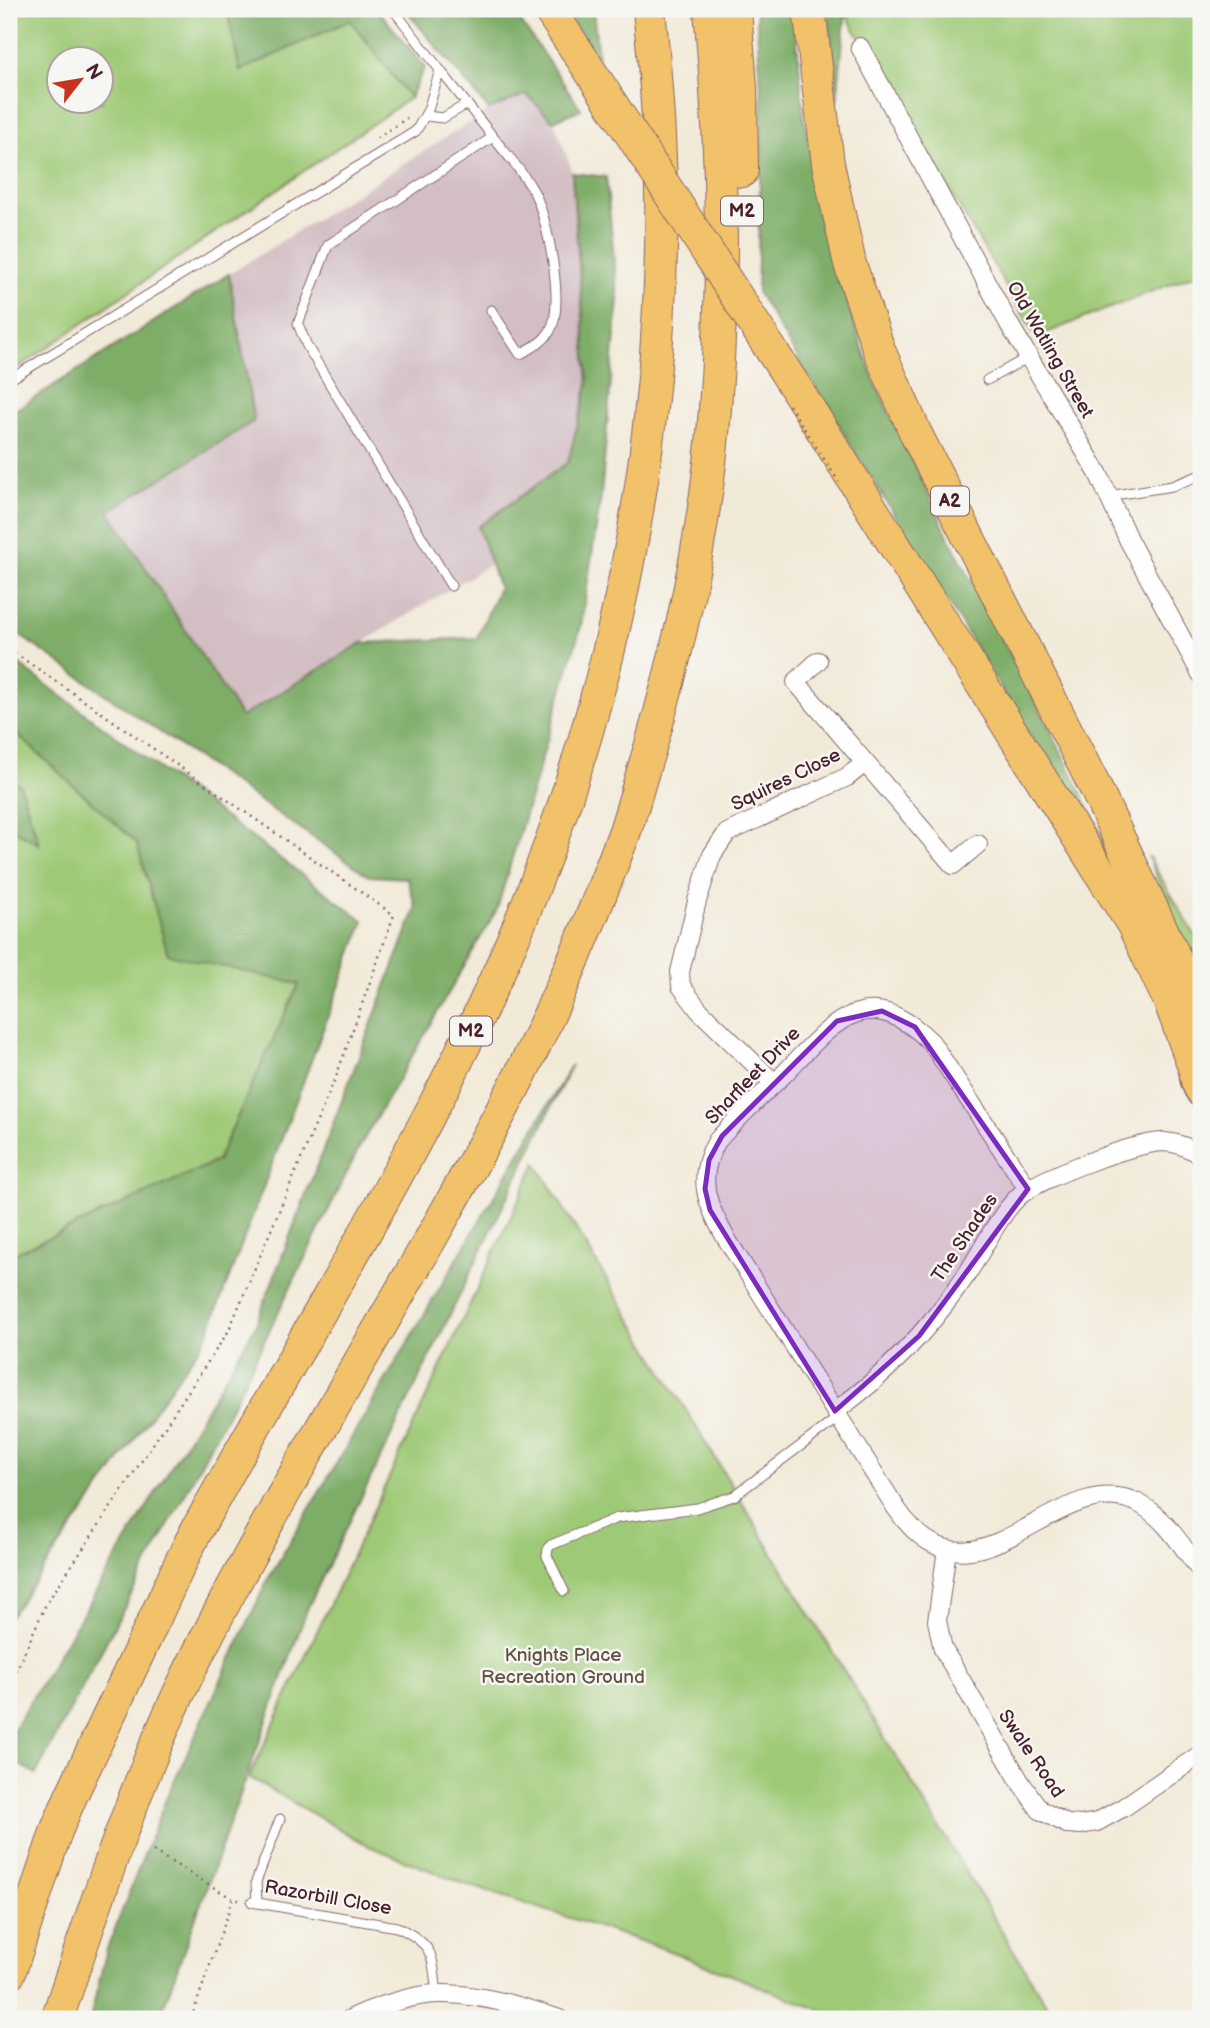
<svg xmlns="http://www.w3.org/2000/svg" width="1210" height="2028" font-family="'Balsamiq Sans',sans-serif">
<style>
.industrial{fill:#d2bec3}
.green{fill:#9ec976;stroke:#747450;stroke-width:2;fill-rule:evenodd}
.forest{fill:#7ead67;stroke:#646649;stroke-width:2}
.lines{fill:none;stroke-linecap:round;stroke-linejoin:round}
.lane-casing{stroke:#856668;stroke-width:11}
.street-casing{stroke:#856668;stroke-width:20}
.primary-casing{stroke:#856668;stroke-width:31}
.highway-casing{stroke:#856668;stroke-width:34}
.path{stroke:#856668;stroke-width:2.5;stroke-dasharray:2 5;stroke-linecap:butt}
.lane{stroke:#fff;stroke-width:9}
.street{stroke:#fff;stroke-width:18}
.primary{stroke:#f2c26a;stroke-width:28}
.highway{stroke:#f2c26a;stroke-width:32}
.highway-bridge-casing{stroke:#856668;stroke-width:34;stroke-linecap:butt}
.path-bridge{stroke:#856668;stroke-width:2.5;stroke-dasharray:2 5;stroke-linecap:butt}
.highway-bridge{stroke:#f2c26a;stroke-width:32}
.marked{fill:#7b2cbf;fill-opacity:0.2;stroke:#7b2cbf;stroke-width:5;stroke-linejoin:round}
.labels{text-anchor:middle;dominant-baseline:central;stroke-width:5;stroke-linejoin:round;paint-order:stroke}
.shield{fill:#f6f6f2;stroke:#7e6067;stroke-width:2}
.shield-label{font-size:18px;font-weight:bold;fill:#4a1f2b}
.street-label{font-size:19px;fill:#4a1f2b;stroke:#f6f6f2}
.park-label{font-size:19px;fill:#635242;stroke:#f6f6f2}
</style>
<rect width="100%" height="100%" fill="#f6f6f2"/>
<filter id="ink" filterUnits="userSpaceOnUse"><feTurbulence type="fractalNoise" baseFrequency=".0143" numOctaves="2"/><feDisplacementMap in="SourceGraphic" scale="14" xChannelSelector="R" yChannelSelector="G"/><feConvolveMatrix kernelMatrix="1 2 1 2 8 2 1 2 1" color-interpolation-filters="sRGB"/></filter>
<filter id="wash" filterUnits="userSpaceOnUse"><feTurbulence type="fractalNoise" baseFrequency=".00686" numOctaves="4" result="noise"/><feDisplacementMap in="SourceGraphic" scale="28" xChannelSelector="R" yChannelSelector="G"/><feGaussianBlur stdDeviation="1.57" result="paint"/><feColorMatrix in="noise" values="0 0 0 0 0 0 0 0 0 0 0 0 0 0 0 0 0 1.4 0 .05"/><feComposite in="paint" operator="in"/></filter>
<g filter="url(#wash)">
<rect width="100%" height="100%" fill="#f2ead8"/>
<polygon class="industrial" points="526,94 556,126 618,300 601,496 242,717 35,397 489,110"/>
<g class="green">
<path d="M 9,9 L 227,9 L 240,71 L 350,20 L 410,98 L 9,374 ZM 60,60 L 102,60 L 102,102 L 60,102 Z"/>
<polygon points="846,9 1201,9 1201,272 1036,337 845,13"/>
<polygon points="9,727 137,843 168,954 299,984 217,1161 9,1256 9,827 39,843 20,786 9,778"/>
<polygon points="1148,856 1201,945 1201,989"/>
<polygon points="536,1163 994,1918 1055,2019 843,2019 662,1948 462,1883 369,1846 249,1777"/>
</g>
<g class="forest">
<polygon points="227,9 377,9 425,67 410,98 350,20 240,71"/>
<polygon points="405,9 512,9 581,109 553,121 526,94 489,110"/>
<polygon points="563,9 593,9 598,57"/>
<polygon points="756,9 794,9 804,117 831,258 874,380 949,538 1049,727 1146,924 757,292 762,107"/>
<polygon points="828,9 846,9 837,101"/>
<polygon points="572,173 606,177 618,300 601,496 581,626 497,909 360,1146 240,1390 36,1774 9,1759 9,1737 255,1327 416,908 407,878 369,876 9,628 9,414 229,274 254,421 109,511 241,717 362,643 477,638 499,588 478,527 568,462 588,384"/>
<polygon points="9,657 364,921 207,1336 9,1618 9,1256 217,1161 299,984 168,954 137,843 9,727"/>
<polygon points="9,778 20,785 39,844 9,827"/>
<polygon points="571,1066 308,1607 159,2019 90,2019 107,1949 166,1799 267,1581"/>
</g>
</g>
<g filter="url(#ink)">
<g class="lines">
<g class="lane-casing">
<g id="lane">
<polyline points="440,70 493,137 328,245 298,324 307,346 451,586"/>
<polyline points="426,116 443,118 467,104"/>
<path d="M 491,310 L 520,354 C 531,348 543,343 550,331 C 565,305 548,221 535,194 C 524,173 507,155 493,137"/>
<polyline points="9,380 416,131 428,110 440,70 393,9"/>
<polyline points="987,380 1029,357"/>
<polyline points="1108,496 1172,486 1201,475"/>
<polyline points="564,1591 547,1556 548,1548 551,1545 617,1518 697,1508 734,1496 839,1417"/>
<path d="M 252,1902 L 397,1927 C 435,1945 432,1955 437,1994"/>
<polyline points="257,1903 256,1882 280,1819"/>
</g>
</g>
<g class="street-casing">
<g id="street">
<polyline points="860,47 1009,324 1098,473 1129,541 1201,674"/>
<polyline points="818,661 796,682 953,865 978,844"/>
<polyline points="774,1083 699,1010 681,986 680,972 697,901 712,855 727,833 847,777 865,763"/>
<path d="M 1028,1189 L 931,1042 C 865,978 832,1024 782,1076 C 760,1097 737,1118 717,1141 C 695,1177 707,1205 726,1238 L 896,1508 C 974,1623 1053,1466 1136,1502 C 1164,1515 1183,1548 1201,1571"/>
<path d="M 835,1411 C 887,1375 929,1329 965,1277 C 982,1252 996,1219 1018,1197 C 1038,1178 1134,1143 1162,1142 C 1176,1142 1190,1148 1201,1156"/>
<polyline points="947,1549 937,1621 943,1649 1021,1783 1040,1810 1067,1824 1081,1825 1097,1822 1124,1807 1201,1754"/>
<path d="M 350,2019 C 372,2008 414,1994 438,1994 C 478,1993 522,2006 559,2019"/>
</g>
</g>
<g class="primary-casing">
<path id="primary" d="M 1201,1051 C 1192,1065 1191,1079 1201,1093"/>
</g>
<g class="highway-casing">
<g id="highway">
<polyline points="549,9 585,63"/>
<polyline points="735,9 741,88 742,171"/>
<polyline points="809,9 828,164 850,264 879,350 916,434 1094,785 1201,1013"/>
<polyline points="792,382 1133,925 1170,1002 1194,1067"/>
<path d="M 9,1974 L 57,1829 L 71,1796 C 98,1738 126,1680 153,1622 C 168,1590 182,1557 199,1526 C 317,1309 459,1093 544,861 C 617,664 657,459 661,249 C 663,169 657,88 649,9"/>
<path d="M 57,2019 C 97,1900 136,1779 192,1666 C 290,1469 411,1284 513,1089 C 556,1006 592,919 625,831 C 634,804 641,776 650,748 C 682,638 707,523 715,409 C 725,275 722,142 710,9"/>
</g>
</g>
<g class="path">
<polyline points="377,138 407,118"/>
<polyline points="9,649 394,915 337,1074 228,1332 46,1604 9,1687"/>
<polyline points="153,1851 233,1899 239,1900"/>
<polyline points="191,2019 233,1899"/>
</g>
<use href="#lane" class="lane"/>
<use href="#street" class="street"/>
<use href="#primary" class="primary"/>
<use href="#highway" class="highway"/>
<g class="highway-bridge-casing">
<polyline id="highway-bridge" points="585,63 792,382"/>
</g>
<polyline class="path-bridge" points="789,405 839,482"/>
<use href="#highway-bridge" class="highway-bridge"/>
</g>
</g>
<path class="marked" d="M 882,1011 L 915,1027 L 1028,1189 L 919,1336 L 835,1411 L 710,1210 L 705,1189 L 709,1160 L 722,1136 L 837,1021 Z"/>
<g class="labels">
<g class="shield">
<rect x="721" y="196.5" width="42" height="29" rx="5"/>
<rect x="931" y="486.5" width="38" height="29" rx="5"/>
<rect x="450" y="1016.5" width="42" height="29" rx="5"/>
</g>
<g class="shield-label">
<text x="742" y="211">M2</text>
<text x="950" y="501">A2</text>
<text x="471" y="1031">M2</text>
</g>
<g class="street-label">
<text transform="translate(1050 350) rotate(60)">Old Watling Street</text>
<text transform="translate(786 780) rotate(-26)">Squires Close</text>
<text transform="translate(753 1076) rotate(-46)">Sharfleet Drive</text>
<text transform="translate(965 1238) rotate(-56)">The Shades</text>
<text transform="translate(1031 1754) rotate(56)">Swale Road</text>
<text transform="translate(328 1898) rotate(10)">Razorbill Close</text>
</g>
<g class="park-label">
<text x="563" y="1655">Knights Place<tspan x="563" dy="22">Recreation Ground</tspan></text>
</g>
</g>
<rect width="1210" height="2028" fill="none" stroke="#f6f6f2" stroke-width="35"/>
<g transform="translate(80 80) rotate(59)"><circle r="33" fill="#f6f6f2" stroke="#b1a0a2" stroke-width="2"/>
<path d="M0-5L12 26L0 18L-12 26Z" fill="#c8321e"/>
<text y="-10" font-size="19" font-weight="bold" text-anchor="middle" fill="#4a1f2b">N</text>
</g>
</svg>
